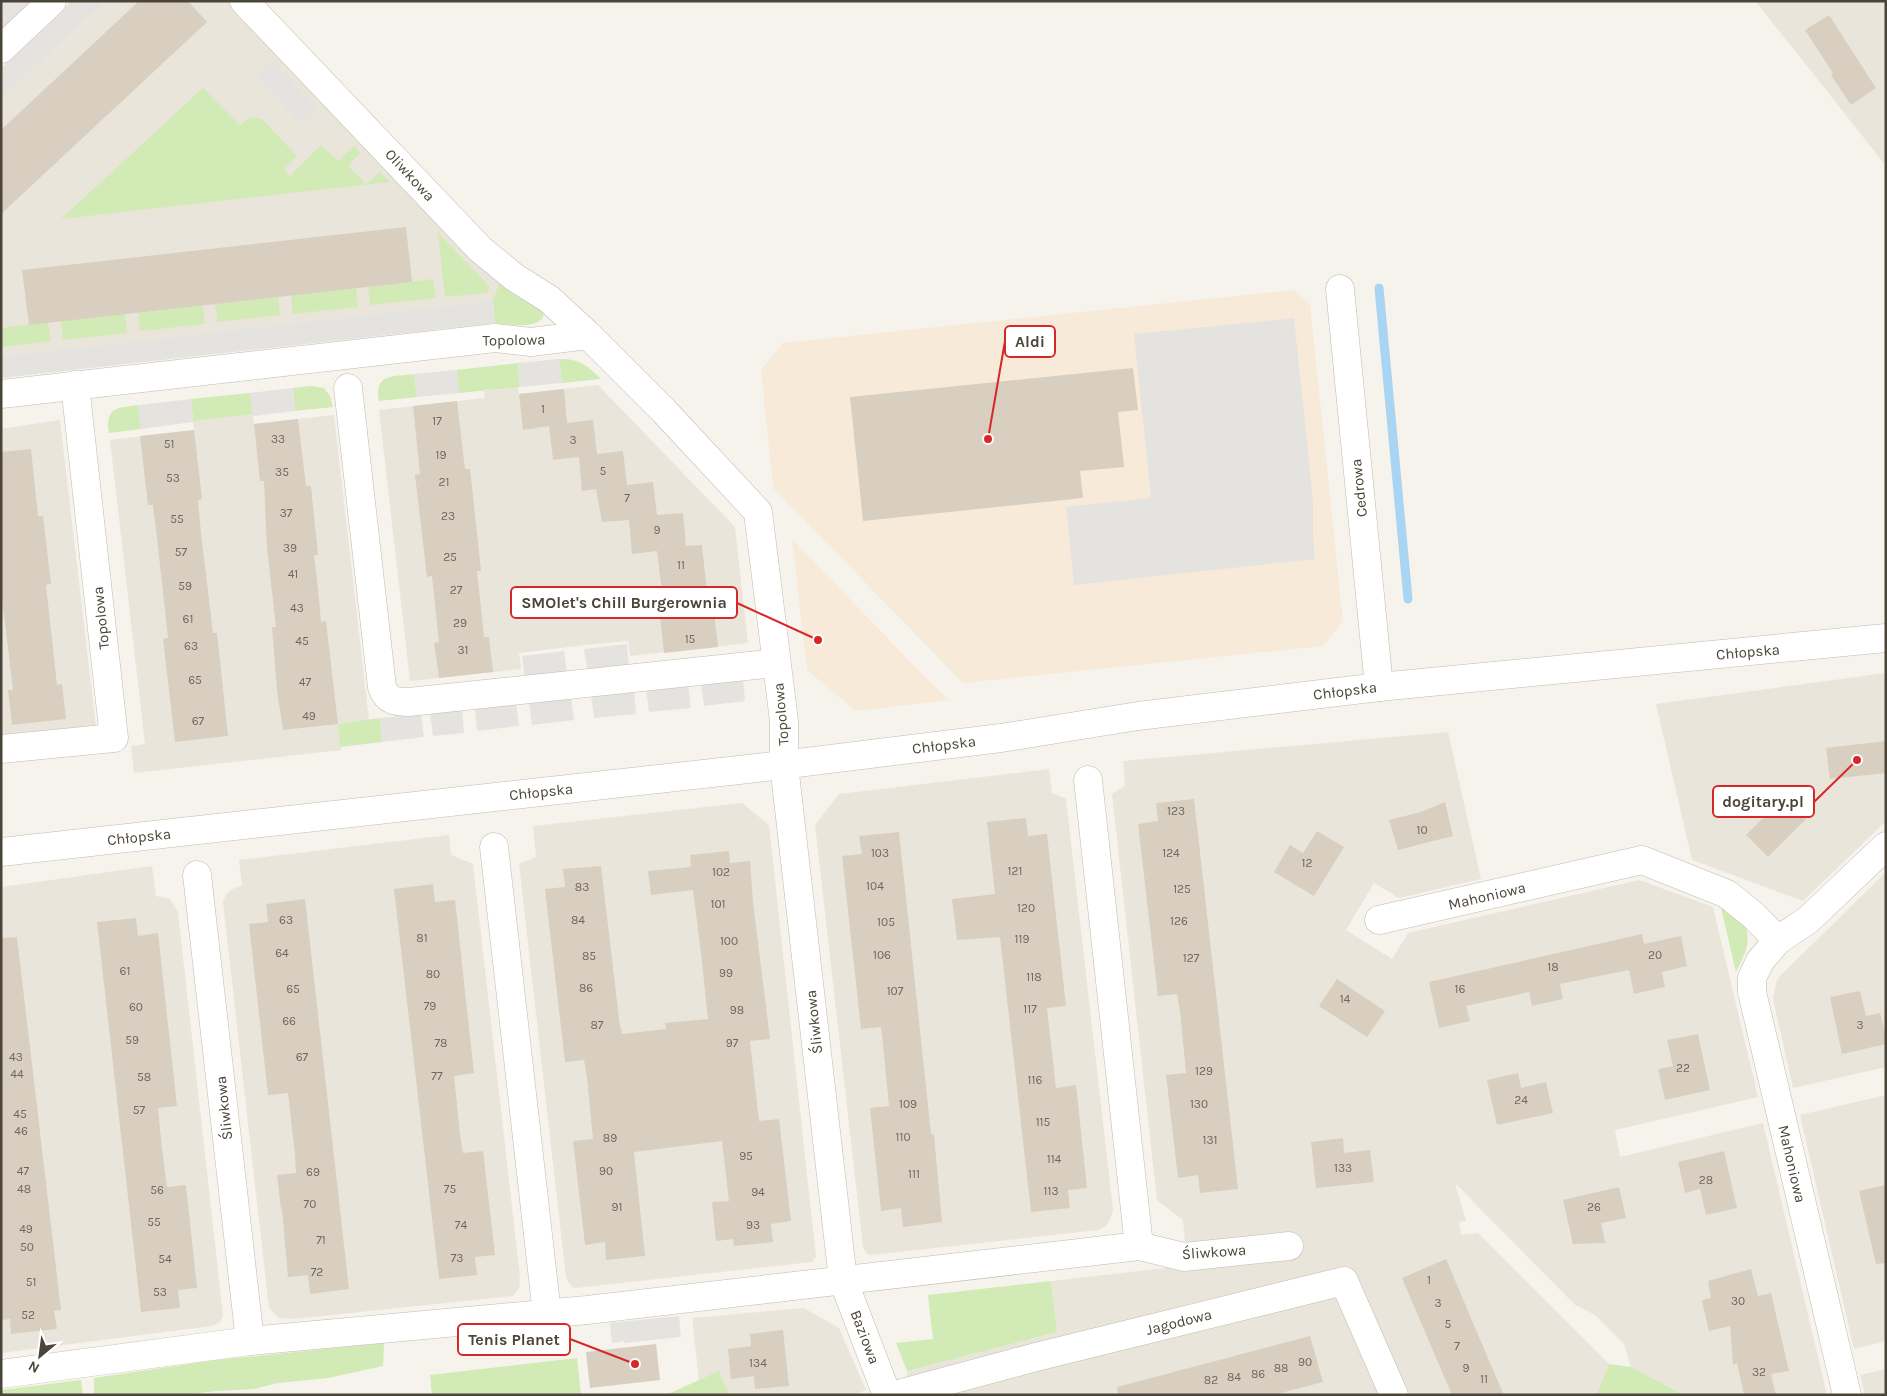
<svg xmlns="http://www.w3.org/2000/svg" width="1887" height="1396" font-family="Karla,sans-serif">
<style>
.residential{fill:#eae5da}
.commercial{fill:#f7ead8}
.green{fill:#d2eab5}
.parking{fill:#e5e3e0}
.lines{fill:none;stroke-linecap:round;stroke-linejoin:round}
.stream{stroke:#a9d4f2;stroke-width:9}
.building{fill:#d8cfc1}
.minor-casing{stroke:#c2bbae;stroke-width:29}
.tertiary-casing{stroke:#c2bbae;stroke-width:29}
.minor{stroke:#fff;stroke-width:28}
.tertiary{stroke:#fff;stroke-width:28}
.labels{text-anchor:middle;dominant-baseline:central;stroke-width:5;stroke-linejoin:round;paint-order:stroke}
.number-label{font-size:12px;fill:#6e675b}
.street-label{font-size:15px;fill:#4b4439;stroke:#fff}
.leader{fill:none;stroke:#d62828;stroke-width:2}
.callout-dot{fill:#d62828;stroke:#fff;stroke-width:2}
.callout{fill:#fff;stroke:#d62828;stroke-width:2}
.callout-label{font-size:16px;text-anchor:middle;font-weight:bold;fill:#4b4439}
</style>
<rect width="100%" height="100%" fill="#f6f3ec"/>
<g class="residential">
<polygon points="106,1 227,1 499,283 493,300 1,356 1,99"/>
<polygon points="1755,1 1886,1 1886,166 1815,76"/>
<polygon points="598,385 735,527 748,643 630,656 628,641 585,645 519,653 521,669 410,681 379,410 485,398 484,391 518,387 519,394"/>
<polygon points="253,414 254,424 334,415 369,720 338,724 341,750 134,773 131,746 145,744 110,440 194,430 193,421"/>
<polygon points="60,420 96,727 1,737 1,429"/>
<polygon points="1886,673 1886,821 1803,901 1692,860 1656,704"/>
<polygon points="1448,732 1481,879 1399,898 1374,883 1346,930 1392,959 1408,933 1639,880 1713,907 1758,1097 1615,1130 1620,1157 1763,1123 1827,1395 1684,1395 1631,1367 1624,1344 1595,1315 1575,1305 1455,1183 1466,1221 1459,1222 1461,1235 1478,1233 1609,1364 1596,1395 909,1395 907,1371 1057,1332 1051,1281 1297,1253 1186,1250 1183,1220 1157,1200 1112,794 1125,786 1123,761"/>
<polygon points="1049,769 1052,793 1066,799 1113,1210 1112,1214 1107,1225 1099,1230 871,1255 867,1254 863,1247 815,825 839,794"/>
<polygon points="742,803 769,825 816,1257 812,1262 576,1288 572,1287 566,1278 519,864 536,857 533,826"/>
<polygon points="449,835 451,855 473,864 520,1277 519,1288 513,1296 294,1319 279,1318 270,1309 268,1300 223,902 226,894 231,890 242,885 239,860"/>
<polygon points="152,866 156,896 170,899 178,912 223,1316 219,1323 212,1326 1,1353 1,887"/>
<polygon points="1886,872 1886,1067 1793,1088 1773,999 1777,979"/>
<polygon points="1886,1095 1886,1341 1854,1349 1800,1115"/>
<polygon points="804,1308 839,1328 866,1390 853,1395 729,1395 719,1372 699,1380 692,1318"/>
<polygon points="1886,1369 1886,1395 1865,1395 1860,1375"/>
</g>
<g class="commercial">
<polygon points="1293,290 1310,304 1343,621 1323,646 963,683 773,488 761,370 783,343"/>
<polygon points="792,539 918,670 949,700 856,711 807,670"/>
</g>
<g class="green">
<polygon points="203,88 240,125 251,117 262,119 297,156 284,169 290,176 321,145 338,161 354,146 360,153 348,166 366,184 380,172 390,182 61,219"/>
<polygon points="438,233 489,286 487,293 445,297"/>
<polygon points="433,279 436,298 370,305 368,287"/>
<path d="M 499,283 L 542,305 C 553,333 508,324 495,323 L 493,300 Z"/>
<polygon points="356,288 358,307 293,314 291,295"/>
<polygon points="278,297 280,315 218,322 215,304"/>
<polygon points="203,305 205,324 140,331 138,313"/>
<polygon points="125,314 127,333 63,340 61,321"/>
<polygon points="48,322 51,341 1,347 1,328"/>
<path d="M 559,359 C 579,358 588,366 601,379 L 562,383 Z"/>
<polygon points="518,363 520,387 459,393 456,370"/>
<path d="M 414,374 L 417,397 L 379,401 C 374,373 392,377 414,374 Z"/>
<polygon points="310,386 324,388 330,396 333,407 295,411 293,388"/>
<polygon points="250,393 253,414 193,421 191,399"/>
<path d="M 138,405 L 141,429 L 109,433 C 105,407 117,408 138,405 Z"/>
<polygon points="380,718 382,742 340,747 338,724"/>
<path d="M 1720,904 C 1727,910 1737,915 1742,922 C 1755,937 1743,958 1736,972 Z"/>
<polygon points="1051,1281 1057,1332 907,1371 896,1343 933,1339 928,1295"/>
<polygon points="384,1343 383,1366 328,1378 278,1383 254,1389 217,1391 181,1395 94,1395 94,1378 216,1360"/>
<polygon points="577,1358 581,1395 432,1395 430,1375"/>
<polygon points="1609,1364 1631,1367 1684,1395 1596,1395"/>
<polygon points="719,1371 729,1395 666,1395"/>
<polygon points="81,1380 83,1395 1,1395 1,1390"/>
</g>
<g class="parking">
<polygon points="1,1 36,1 1,33"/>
<polygon points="72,1 106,1 1,99 1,68"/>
<polygon points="272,62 317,109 302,124 256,76"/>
<polygon points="493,300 495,323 1,378 1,356"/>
<polygon points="1294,318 1313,499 1313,537 1315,559 1074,585 1066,507 1151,498 1134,334"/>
<polygon points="559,359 562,383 520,387 518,363"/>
<polygon points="456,370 459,393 417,397 414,374"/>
<polygon points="293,388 295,411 253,416 250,393"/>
<polygon points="191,399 193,422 141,429 138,405"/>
<polygon points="627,644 629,668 588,672 584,649"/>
<polygon points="564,651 567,674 525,679 522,656"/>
<polygon points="743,678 745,701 704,706 701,683"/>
<polygon points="688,684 691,708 649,712 646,689"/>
<polygon points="634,690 636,714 594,718 591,695"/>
<polygon points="571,697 574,720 532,725 529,702"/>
<polygon points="516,703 519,726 477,731 475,708"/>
<polygon points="462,709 464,733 433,736 430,713"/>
<polygon points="421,714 424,737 382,742 380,718"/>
<polygon points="679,1316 681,1337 624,1343 624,1341 612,1343 610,1323"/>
</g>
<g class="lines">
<polyline class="stream" points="1379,288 1408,599"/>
</g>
<g class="building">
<polygon points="139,1 188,1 207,22 1,214 1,130"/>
<polygon points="1829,15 1876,88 1851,105 1831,75 1833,73 1805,30"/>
<polygon points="406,227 412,282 29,325 22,270"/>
<polygon points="1133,368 1138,410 1118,412 1124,467 1080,471 1083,498 863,521 850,397"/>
<polygon points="564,389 567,423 593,420 597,454 623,451 627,485 653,482 657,515 683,513 686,546 702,545 709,612 714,612 718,647 664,653 660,617 665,617 657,551 632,554 629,520 602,522 596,489 582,491 579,457 553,460 549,426 523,430 519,394"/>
<polygon points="457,401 465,469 470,469 481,571 477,571 484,637 489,637 493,672 439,678 434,643 439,642 432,576 427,577 415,475 420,474 413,406"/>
<polygon points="298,419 306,486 311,486 318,555 314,555 318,588 321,622 326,621 338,724 283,730 277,691 272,627 276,627 267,548 264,481 260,481 254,424"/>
<polygon points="194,430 202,499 198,500 201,533 213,633 217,633 228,736 175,742 163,639 168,638 157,538 153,505 148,505 140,436"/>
<polygon points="31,449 38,516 43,516 51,584 46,585 57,685 62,684 66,719 12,725 8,690 13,690 1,590 1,452"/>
<polygon points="1886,741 1886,773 1830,779 1826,748"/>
<polygon points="1787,794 1809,816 1768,857 1746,835"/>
<polygon points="1194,799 1238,1189 1200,1193 1198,1175 1178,1178 1166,1075 1186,1073 1180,1011 1177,994 1158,996 1138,824 1158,821 1156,803"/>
<polygon points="1445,802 1453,836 1398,850 1389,820 1421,812"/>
<polygon points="1026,818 1028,836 1047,834 1066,1006 1047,1008 1056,1088 1076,1085 1087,1188 1068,1190 1070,1208 1031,1212 1000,937 957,940 952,899 995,894 987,822"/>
<polygon points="1317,831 1344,847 1314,896 1274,872 1290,845 1303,853"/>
<polygon points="899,832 931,1134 934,1135 942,1222 903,1227 901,1208 881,1211 870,1108 889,1106 883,1045 881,1027 861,1029 842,856 862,854 859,836"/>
<polygon points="729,851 730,863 750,861 753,902 770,1039 750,1041 759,1121 779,1119 791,1221 771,1224 773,1242 734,1246 733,1239 716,1241 712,1202 729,1201 722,1141 634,1152 645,1256 606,1260 605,1242 585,1245 573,1141 593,1139 587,1078 584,1060 565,1062 545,889 565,887 563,869 601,866 620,1027 621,1027 622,1034 666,1029 665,1023 708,1019 701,953 693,890 651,895 648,871 691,867 690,855"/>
<polygon points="433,884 435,902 455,900 474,1073 454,1076 460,1135 463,1153 483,1151 495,1255 475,1257 477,1275 439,1279 394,889"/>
<polygon points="305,899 349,1289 310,1294 308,1275 288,1277 282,1209 281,1209 277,1175 296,1173 295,1155 288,1093 268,1095 249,924 268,922 266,904"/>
<polygon points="136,918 138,936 158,933 177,1106 158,1108 162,1149 167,1187 186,1185 197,1288 178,1290 180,1308 141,1312 97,922"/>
<polygon points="1642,934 1644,944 1681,936 1687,966 1662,972 1665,987 1634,994 1629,970 1560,984 1563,999 1532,1006 1529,992 1466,1006 1470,1021 1439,1028 1429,982"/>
<polygon points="17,937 61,1310 54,1311 57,1329 11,1334 10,1319 1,1320 1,938"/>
<polygon points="1337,979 1385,1011 1367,1037 1319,1006"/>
<polygon points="1860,991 1866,1016 1880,1013 1886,1036 1886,1044 1842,1054 1830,997"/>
<polygon points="1698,1034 1710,1090 1665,1100 1658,1069 1673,1066 1667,1040"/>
<polygon points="1518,1073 1521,1088 1546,1082 1553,1113 1497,1125 1487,1080"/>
<polygon points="1343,1138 1344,1153 1370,1150 1374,1182 1316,1188 1311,1142"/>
<polygon points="1724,1151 1737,1208 1706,1215 1700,1189 1685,1193 1678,1162"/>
<polygon points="1886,1185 1886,1263 1876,1264 1859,1191"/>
<polygon points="1619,1187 1626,1218 1601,1223 1605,1243 1573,1244 1563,1200"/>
<polygon points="1446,1259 1493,1370 1504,1395 1452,1395 1402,1278"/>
<polygon points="1751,1269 1758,1296 1771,1293 1789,1371 1771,1374 1776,1395 1744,1395 1737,1363 1733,1365 1730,1326 1709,1331 1702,1301 1702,1300 1711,1298 1708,1281"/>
<polygon points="783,1330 789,1386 755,1389 754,1376 731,1379 728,1349 751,1346 750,1334"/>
<polygon points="1310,1336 1323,1382 1273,1395 1118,1395 1117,1387"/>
<polygon points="656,1344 660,1380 590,1388 586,1352"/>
</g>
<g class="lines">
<g class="minor-casing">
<g id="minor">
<polyline points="244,1 480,249 514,277 549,299 588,335"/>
<polyline points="1,49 52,1"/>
<polyline points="1340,289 1379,687"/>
<path d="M 348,388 L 382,687 C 387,701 396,702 409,702 L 776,663"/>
<polyline points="1,394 495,338 531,342 588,335 664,411 758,512 784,721 784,765 843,1280 887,1395"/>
<polyline points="1,749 114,738 75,385"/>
<polyline points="1088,780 1139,1246"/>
<polyline points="494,847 547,1314"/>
<polyline points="197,875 250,1341"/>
<polyline points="1379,920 1642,860 1727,894 1753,915 1778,940"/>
<polyline points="1,1374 250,1341 587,1310 1139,1246 1184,1257 1289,1246"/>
<polyline points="895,1395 1036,1357 1344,1281 1394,1395"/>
<polyline points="1847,1395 1752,992 1752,978 1760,961 1778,940 1808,920 1886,846"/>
</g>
</g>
<g class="tertiary-casing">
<polyline id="tertiary" points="1,852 748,769 1001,738 1138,716 1379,687 1886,638"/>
</g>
<use href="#minor" class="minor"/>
<use href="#tertiary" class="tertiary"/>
</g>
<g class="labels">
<g class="number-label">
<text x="543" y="409">1</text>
<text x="437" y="421">17</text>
<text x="278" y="439">33</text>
<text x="573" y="440">3</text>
<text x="169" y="444">51</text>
<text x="441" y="455">19</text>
<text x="603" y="471">5</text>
<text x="282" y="472">35</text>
<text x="173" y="478">53</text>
<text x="444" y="482">21</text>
<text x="627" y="498">7</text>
<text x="286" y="513">37</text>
<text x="448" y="516">23</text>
<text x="177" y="519">55</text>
<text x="657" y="530">9</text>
<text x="290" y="548">39</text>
<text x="181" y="552">57</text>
<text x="450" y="557">25</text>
<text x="681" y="565">11</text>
<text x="293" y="574">41</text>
<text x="185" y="586">59</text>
<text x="456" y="590">27</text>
<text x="297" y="608">43</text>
<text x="188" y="619">61</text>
<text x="460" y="623">29</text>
<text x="690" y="639">15</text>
<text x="302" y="641">45</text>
<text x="191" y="646">63</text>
<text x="463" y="650">31</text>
<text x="195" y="680">65</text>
<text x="305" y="682">47</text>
<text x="309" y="716">49</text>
<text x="198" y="721">67</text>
<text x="1176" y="811">123</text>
<text x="1422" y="830">10</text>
<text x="880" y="853">103</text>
<text x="1171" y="853">124</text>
<text x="1307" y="863">12</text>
<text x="1015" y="871">121</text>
<text x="721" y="872">102</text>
<text x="875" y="886">104</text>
<text x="582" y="887">83</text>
<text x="1182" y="889">125</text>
<text x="718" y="904">101</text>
<text x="1026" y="908">120</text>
<text x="286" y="920">63</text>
<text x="578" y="920">84</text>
<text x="1179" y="921">126</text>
<text x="886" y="922">105</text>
<text x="422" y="938">81</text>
<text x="1022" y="939">119</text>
<text x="729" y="941">100</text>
<text x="282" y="953">64</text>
<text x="882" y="955">106</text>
<text x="1655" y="955">20</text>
<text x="589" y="956">85</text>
<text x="1191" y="958">127</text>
<text x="1553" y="967">18</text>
<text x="125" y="971">61</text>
<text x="726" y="973">99</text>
<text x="433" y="974">80</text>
<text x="1034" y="977">118</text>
<text x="586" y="988">86</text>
<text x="293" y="989">65</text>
<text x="1460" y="989">16</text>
<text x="895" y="991">107</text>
<text x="1345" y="999">14</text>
<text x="430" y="1006">79</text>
<text x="136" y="1007">60</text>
<text x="1030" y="1009">117</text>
<text x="737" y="1010">98</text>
<text x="289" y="1021">66</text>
<text x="597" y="1025">87</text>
<text x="1860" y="1025">3</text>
<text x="132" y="1040">59</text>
<text x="441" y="1043">78</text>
<text x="732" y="1043">97</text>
<text x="16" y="1057">43</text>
<text x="302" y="1057">67</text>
<text x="1683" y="1068">22</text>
<text x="1204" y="1071">129</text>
<text x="17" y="1074">44</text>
<text x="437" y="1076">77</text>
<text x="144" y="1077">58</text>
<text x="1035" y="1080">116</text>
<text x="1521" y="1100">24</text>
<text x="908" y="1104">109</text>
<text x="1199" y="1104">130</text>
<text x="139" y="1110">57</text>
<text x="20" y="1114">45</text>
<text x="1043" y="1122">115</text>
<text x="21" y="1131">46</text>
<text x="903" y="1137">110</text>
<text x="610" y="1138">89</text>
<text x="1210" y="1140">131</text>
<text x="746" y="1156">95</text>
<text x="1054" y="1159">114</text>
<text x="1343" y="1168">133</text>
<text x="23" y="1171">47</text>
<text x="606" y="1171">90</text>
<text x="313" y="1172">69</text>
<text x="914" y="1174">111</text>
<text x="1706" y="1180">28</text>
<text x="24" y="1189">48</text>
<text x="450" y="1189">75</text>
<text x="157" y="1190">56</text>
<text x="1051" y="1191">113</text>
<text x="758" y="1192">94</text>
<text x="310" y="1204">70</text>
<text x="617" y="1207">91</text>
<text x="1594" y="1207">26</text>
<text x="154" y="1222">55</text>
<text x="461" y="1225">74</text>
<text x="753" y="1225">93</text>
<text x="26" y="1229">49</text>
<text x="321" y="1240">71</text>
<text x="27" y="1247">50</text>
<text x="457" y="1258">73</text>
<text x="165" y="1259">54</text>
<text x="317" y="1272">72</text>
<text x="1429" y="1280">1</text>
<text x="31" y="1282">51</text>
<text x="160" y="1292">53</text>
<text x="1738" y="1301">30</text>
<text x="1438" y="1303">3</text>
<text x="28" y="1315">52</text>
<text x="1448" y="1324">5</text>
<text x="1457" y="1346">7</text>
<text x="1305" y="1362">90</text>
<text x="758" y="1363">134</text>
<text x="1281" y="1368">88</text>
<text x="1466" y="1368">9</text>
<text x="1759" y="1372">32</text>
<text x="1258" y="1374">86</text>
<text x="1234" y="1377">84</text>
<text x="1484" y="1379">11</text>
<text x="1211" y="1380">82</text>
</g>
<g class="street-label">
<text transform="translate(410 175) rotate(47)">Oliwkowa</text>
<text transform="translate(514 340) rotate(-1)">Topolowa</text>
<text transform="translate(1359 488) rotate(-96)">Cedrowa</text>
<text transform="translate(101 618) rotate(-96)">Topolowa</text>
<text transform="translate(1748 652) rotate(-5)">Chłopska</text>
<text transform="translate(1345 691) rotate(-7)">Chłopska</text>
<text transform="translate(781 714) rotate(-95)">Topolowa</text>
<text transform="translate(944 745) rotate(-7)">Chłopska</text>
<text transform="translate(541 792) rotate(-6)">Chłopska</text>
<text transform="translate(139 837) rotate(-6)">Chłopska</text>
<text transform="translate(1487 896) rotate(-13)">Mahoniowa</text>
<text transform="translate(814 1022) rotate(-96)">Śliwkowa</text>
<text transform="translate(224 1108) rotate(-96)">Śliwkowa</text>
<text transform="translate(1792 1164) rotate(77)">Mahoniowa</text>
<text transform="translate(1214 1252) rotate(-4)">Śliwkowa</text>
<text transform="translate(1179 1322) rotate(-14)">Jagodowa</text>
<text transform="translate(865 1337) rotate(69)">Baziowa</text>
</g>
</g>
<path class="leader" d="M988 439L1005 341M818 640L737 603M1857 760L1814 802M635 1364L570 1339"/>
<g class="callout-dot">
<circle cx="988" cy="439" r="5"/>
<circle cx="818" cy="640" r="5"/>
<circle cx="1857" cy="760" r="5"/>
<circle cx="635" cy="1364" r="5"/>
</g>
<g class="callout">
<rect x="1005" y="326" width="50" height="31" rx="5"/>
<rect x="511" y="587" width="226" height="31" rx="5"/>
<rect x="1713" y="786" width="101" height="31" rx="5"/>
<rect x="458" y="1324" width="112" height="31" rx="5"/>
</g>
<g class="callout-label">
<text x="1030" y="347">Aldi</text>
<text x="624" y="608">SMOlet's Chill Burgerownia</text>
<text x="1763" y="807">dogitary.pl</text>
<text x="514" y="1345">Tenis Planet</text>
</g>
<rect width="1887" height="1396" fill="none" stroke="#4b4439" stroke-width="5"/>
<g transform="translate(40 1356) rotate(209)" stroke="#ffffff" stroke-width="4" paint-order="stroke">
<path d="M0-4L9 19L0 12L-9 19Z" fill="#4b4439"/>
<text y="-8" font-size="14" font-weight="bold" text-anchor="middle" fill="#4b4439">N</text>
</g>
</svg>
